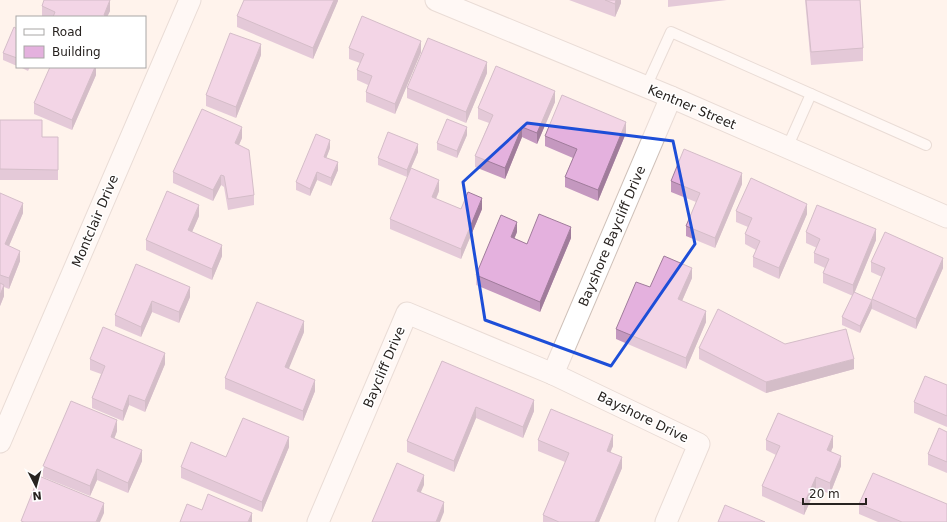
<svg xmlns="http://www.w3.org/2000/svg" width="947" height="522" font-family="'DejaVu Sans',sans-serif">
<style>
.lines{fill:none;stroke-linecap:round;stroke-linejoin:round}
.lane-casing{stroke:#cfc1b9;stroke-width:12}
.street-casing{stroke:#cfc1b9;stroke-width:23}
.lane{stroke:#fff;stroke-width:10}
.street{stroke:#fff;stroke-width:21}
.wall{fill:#c498bf}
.shaded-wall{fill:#a07c9b}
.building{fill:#e4b1de;stroke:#a07c9b}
.marked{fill:none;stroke:#1d4ed8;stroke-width:3;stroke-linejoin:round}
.labels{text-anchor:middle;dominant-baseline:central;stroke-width:3;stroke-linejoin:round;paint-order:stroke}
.street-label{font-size:13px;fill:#282320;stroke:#fff}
</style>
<rect width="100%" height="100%" fill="#fff3ec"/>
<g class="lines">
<g class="lane-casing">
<g id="lane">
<polyline points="646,87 671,32 926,145"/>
<polyline points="787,148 811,94"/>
</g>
</g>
<g class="street-casing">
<g id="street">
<polyline points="436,0 671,97 947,217"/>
<polyline points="553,374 671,97"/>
<polyline points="0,442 190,0"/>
<polyline points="318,522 407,313 553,374 699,444 666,522"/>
</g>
</g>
<use href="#lane" class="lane"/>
<use href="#street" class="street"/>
</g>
<g class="wall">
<polygon points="338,0 313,59 237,27 237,16"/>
<polygon points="569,0 621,0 621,3 615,17"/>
<polygon points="668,0 727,0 668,7"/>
<polygon points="805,0 860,0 863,48 863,61 811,65"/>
<polygon points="42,6 110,11 107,17 108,17 42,17"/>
<polygon points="17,29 17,66 3,60 3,53"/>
<polygon points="349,48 421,52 395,114 366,102 366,92 368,85 357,80 357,70 360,63 349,59"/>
<polygon points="261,55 236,118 206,106 206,95"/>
<polygon points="20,67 30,67 28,71"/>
<polygon points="96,67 96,75 72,130 34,114 34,103"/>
<polygon points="487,73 466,123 407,98 407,88"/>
<polygon points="555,102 537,144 522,137 505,179 475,167 475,156 489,123 478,119 478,108"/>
<polygon points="0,120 42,137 58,137 58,180 0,180"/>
<polygon points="626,133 598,201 565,187 565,177 573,158 545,146 545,136"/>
<polygon points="467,135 457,158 437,150 437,143"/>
<polygon points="242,138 239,145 254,195 254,205 228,210 224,187 221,185 213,201 173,183 173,172"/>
<polygon points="330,148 326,158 338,170 331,186 317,180 310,196 296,190 296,182"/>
<polygon points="418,152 407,177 378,165 378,158"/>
<polygon points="671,181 742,184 715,248 686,236 686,226 696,202 671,192"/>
<polygon points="439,191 436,199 461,209 482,209 461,259 390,229 390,219"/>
<polygon points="0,193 23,213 9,246 20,261 9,289 4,287 4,296 0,306"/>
<polygon points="736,211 807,214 779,279 753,267 753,257 756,250 745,244 745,234 748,227 736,222"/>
<polygon points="199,216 192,232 222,256 212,280 146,250 146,240"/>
<polygon points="517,232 514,238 527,244 571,238 540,312 476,285 476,275"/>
<polygon points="806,232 876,240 854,294 872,300 872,299 882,277 871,272 871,262 943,268 916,329 872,309 872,308 860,333 842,325 842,317 853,296 823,283 823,273 825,268 814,263 814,253 817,248 806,243"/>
<polygon points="692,278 682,301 706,322 686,369 616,339 616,329 650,287"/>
<polygon points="190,287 190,297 179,323 152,312 141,337 115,326 115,315"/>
<polygon points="304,332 288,369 315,391 303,421 225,389 225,378"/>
<polygon points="785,344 854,369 766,393 699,359 699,348"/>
<polygon points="90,359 165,364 145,412 129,405 123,421 92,408 92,398 101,374 90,370"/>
<polygon points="442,361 534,411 523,438 476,418 454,472 407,452 407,441"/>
<polygon points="947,385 947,427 914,413 914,402"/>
<polygon points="117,431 114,439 142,461 128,493 97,480 90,496 43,477 43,466"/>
<polygon points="947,432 947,473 928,465 928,454"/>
<polygon points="538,440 613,446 610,452 622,468 599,522 543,522 543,515 565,462 538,451"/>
<polygon points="766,440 833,447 831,451 841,466 830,494 816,488 804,515 762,496 762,486 776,455 766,450"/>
<polygon points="289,447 262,512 181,478 181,467 226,457"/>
<polygon points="859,504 947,522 878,522 859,514"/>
</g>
<g class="shaded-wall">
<polygon points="110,0 110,11 107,17 104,15"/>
<polygon points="334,0 338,0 338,1 313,59 313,48"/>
<polygon points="616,0 621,0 621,3 615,17 615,4"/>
<polygon points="421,41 421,52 395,114 395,104"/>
<polygon points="261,44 261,55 236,118 236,107"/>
<polygon points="487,62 487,73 466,123 466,112"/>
<polygon points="95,67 96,67 96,75 72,130 72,120"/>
<polygon points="555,91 555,102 537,144 537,133"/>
<polygon points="626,122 626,133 598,201 598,190"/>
<polygon points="242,127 242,138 235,153 235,143"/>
<polygon points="467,127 467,135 457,158 457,151"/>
<polygon points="522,127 522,137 505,179 505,168"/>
<polygon points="330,140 330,148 324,164 324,157"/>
<polygon points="418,144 418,152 407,177 407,170"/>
<polygon points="338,162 338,170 331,186 331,178"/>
<polygon points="317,172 317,180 310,196 310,189"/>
<polygon points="742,173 742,184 715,248 715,238"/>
<polygon points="221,175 221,185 213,201 213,190"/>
<polygon points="439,180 439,191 432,208 432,197"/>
<polygon points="482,198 482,209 461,259 461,249"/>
<polygon points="23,203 23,213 5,255 5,244"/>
<polygon points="807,204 807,214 779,279 779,268"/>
<polygon points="199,205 199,216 188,241 188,230"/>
<polygon points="517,222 517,232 511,247 511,237"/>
<polygon points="571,227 571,238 540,312 540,302"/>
<polygon points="876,229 876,240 853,296 853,285"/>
<polygon points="222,245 222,256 212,280 212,269"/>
<polygon points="20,251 20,261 9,289 9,278"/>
<polygon points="943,258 943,268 916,329 916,319"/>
<polygon points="692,268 692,278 678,310 678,299"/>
<polygon points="4,285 4,296 0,306 0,295"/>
<polygon points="190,287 190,297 179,323 179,312"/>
<polygon points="152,301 152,312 141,337 141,327"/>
<polygon points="872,301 872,308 860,333 860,326"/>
<polygon points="706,311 706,322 686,369 686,358"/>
<polygon points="304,321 304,332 285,378 285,367"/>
<polygon points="165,353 165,364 145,412 145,401"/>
<polygon points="854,359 854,369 766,393 766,382"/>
<polygon points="315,380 315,391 303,421 303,411"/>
<polygon points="129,395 129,405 123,421 123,411"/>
<polygon points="534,400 534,411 523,438 523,427"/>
<polygon points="476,407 476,418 454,472 454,461"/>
<polygon points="117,420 117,431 111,447 111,437"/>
<polygon points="613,435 613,446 607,461 607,451"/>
<polygon points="833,436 833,447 827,460 827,450"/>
<polygon points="289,437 289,447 262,512 262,502"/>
<polygon points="142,450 142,461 128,493 128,483"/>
<polygon points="841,456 841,466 830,494 830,483"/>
<polygon points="622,457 622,468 599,522 595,522"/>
<polygon points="97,469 97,480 90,496 90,486"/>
<polygon points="424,475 424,485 417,501 417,491"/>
<polygon points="816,477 816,488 804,515 804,504"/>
<polygon points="444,502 444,512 440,522 436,522"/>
<polygon points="104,503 104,513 100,522 96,522"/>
<polygon points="252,513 252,522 248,522"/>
</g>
<g class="building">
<polygon points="44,0 110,0 104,15 108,17 53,17 55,12 42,6"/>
<polygon points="244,0 334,0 313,48 237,16"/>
<polygon points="605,0 616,0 615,4"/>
<polygon points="806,0 860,0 863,48 811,52"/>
<polygon points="362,16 421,41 395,104 366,92 372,76 357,70 364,54 349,48"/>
<polygon points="14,27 17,29 17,58 3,53"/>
<polygon points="230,33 261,44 236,107 206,95"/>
<polygon points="428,38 487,62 466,112 407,88"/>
<polygon points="496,66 555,91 537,133 522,127 505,168 475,156 493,115 478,108"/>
<polygon points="50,67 95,67 72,120 34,103"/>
<polygon points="562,95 626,122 598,190 565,177 577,149 545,136"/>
<polygon points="202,109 242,127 235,143 249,150 254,195 228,199 224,176 221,175 213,190 173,172"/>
<polygon points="447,119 467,127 457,151 437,143"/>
<polygon points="0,120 42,120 42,137 58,137 58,170 0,169"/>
<polygon points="388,132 418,144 407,170 378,158"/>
<polygon points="316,134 330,140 324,157 338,162 331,178 317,172 310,189 296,182"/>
<polygon points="684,149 742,173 715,238 686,226 700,193 671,181"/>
<polygon points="411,168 439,180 432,197 461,209 468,192 482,198 461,249 390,219"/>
<polygon points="751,178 807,204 779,268 753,257 760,241 745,234 752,218 736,211"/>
<polygon points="167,191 199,205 188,230 222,245 212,269 146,240"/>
<polygon points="0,193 23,203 5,244 20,251 9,278 0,275"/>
<polygon points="817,205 876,229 853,285 823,273 829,259 814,253 820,239 806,232"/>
<polygon points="539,214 571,227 540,302 476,275 501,215 517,222 511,237 527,244"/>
<polygon points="885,232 943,258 916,319 872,299 885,268 871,262"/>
<polygon points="664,256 692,268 678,299 706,311 686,358 616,329 636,282 650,287"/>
<polygon points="136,264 190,287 179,312 152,301 141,327 115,315"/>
<polygon points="0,283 4,285 0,295"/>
<polygon points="854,292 872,300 860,326 842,317"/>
<polygon points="257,302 304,321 285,367 315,380 303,411 225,378"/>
<polygon points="718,309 785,344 846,329 854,359 766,382 699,348"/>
<polygon points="103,327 165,353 145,401 129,395 123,411 92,398 105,366 90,359"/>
<polygon points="442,361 534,400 523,427 476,407 454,461 407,441"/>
<polygon points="925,376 947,385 947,416 914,402"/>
<polygon points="71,401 117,420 111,437 142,450 128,483 97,469 90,486 43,466"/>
<polygon points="551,409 613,435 607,451 622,457 595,522 559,522 543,515 569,453 538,440"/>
<polygon points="778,413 833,436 827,450 841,456 830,483 816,477 804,504 762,486 780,446 766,440"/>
<polygon points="243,418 289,437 262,502 181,467 191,442 226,457"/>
<polygon points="939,428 947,432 947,462 928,454"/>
<polygon points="397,463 424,475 417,491 444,502 436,522 372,522"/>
<polygon points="873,473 947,504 947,522 902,522 859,504"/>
<polygon points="39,476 104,503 96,522 24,522 21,521"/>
<polygon points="208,494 252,513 248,522 180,522 187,504 202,510"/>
<polygon points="725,505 765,522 718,522"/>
</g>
<path d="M0 0H947V522H0ZM 527,123 L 673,141 L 695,244 L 611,366 L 485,320 L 463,182 Z" fill="#fff3ec" fill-opacity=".55" fill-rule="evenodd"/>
<path class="marked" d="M 527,123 L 673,141 L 695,244 L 611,366 L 485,320 L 463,182 Z"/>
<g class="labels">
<g class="street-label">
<text transform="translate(692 107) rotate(23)">Kentner Street</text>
<text transform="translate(95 221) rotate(-67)">Montclair Drive</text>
<text transform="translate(612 236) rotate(-67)">Bayshore Baycliff Drive</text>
<text transform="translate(384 367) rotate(-67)">Baycliff Drive</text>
<text transform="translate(643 417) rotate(26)">Bayshore Drive</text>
</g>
</g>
<rect x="16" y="16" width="130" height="52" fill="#ffffff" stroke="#a9a7a6"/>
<rect x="24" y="29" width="20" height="6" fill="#ffffff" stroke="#a9a7a6"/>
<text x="52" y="36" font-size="12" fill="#282320">Road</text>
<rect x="24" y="46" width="20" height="12" fill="#e4b1de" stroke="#a9a7a6"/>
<text x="52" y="56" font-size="12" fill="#282320">Building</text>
<g transform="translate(36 486) rotate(174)" stroke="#ffffff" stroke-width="3" paint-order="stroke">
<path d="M0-3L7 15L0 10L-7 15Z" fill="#282320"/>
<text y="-6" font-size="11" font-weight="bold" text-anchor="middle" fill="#282320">N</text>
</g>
<path d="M803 498v6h63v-6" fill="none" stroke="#282320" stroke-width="2"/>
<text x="809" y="498" font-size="12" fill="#282320" stroke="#ffffff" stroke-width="3" paint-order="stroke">20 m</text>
</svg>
